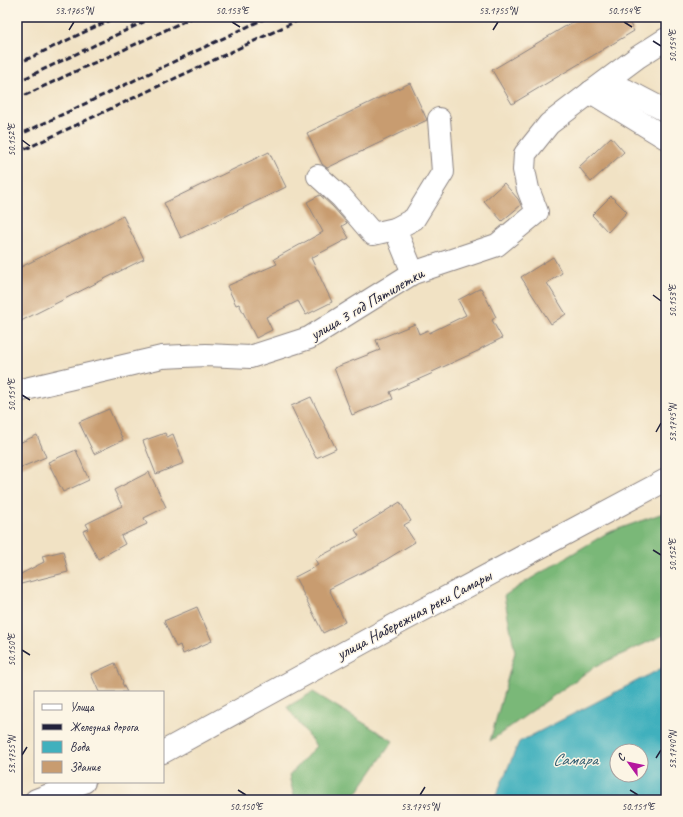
<svg xmlns="http://www.w3.org/2000/svg" width="683" height="817" font-family="Caveat,sans-serif">
<style>
.forest{fill:#7ab878;stroke:#4e6d5a}
.water{fill:#41b0bd;stroke:#32697c;fill-rule:evenodd}
.building{fill:#c89c70}
.lines{fill:none;stroke-linecap:round;stroke-linejoin:round}
.minor-casing{stroke:#8a8280;stroke-width:24}
.minor{stroke:#fff;stroke-width:22}
.rail{stroke:#22223b;stroke-width:3;stroke-dasharray:6 3;stroke-linecap:butt}
.ticks{fill:none;stroke:#22223b;stroke-width:1.5}
.labels{text-anchor:middle;dominant-baseline:central;stroke-width:3;stroke-linejoin:round;paint-order:stroke}
.street-label{font-size:16px;fill:#22223b;stroke:#fcf5e5}
.water-label{font-size:17px;font-style:italic;fill:#2e5b6f;stroke:#fcf5e5}
.neatline{fill:none;stroke:#22223b;stroke-width:1.5}
.ticks-label{font-size:10px;text-anchor:middle;fill:#22223b}
</style>
<rect width="100%" height="100%" fill="#fcf5e5"/>
<filter id="ink" filterUnits="userSpaceOnUse"><feTurbulence type="fractalNoise" baseFrequency=".025" numOctaves="2"/><feDisplacementMap in="SourceGraphic" scale="8" xChannelSelector="R" yChannelSelector="G"/><feConvolveMatrix kernelMatrix="1 2 1 2 8 2 1 2 1" color-interpolation-filters="sRGB"/></filter>
<filter id="wash" filterUnits="userSpaceOnUse"><feTurbulence type="fractalNoise" baseFrequency=".012" numOctaves="4" result="noise"/><feDisplacementMap in="SourceGraphic" scale="16" xChannelSelector="R" yChannelSelector="G"/><feGaussianBlur stdDeviation="0.9" result="paint"/><feColorMatrix in="noise" values="0 0 0 0 0 0 0 0 0 0 0 0 0 0 0 0 0 1.4 0 .05"/><feComposite in="paint" operator="in"/></filter>
<g filter="url(#wash)">
<rect width="100%" height="100%" fill="#f1e2c4"/>
<g class="forest">
<polygon points="666,512 666,634 594,667 490,741 515,652 504,596 527,581 607,533"/>
<polygon points="313,692 393,741 352,800 295,800 289,776 316,746 287,707"/>
</g>
<path class="water" d="M 666,666 L 666,800 L 494,800 L 519,742 ZM 617,751 L 641,751 L 641,775 L 617,775 Z"/>
<g id="blocks">
<g class="building">
<polygon points="581,17 626,17 634,31 512,104 492,70"/>
<polygon points="410,83 427,120 327,168 322,164 307,133"/>
<polygon points="611,137 624,152 591,182 579,167"/>
<polygon points="269,152 286,187 181,238 164,203"/>
<polygon points="504,183 518,199 521,205 502,221 484,201"/>
<polygon points="320,195 333,207 347,223 342,226 349,238 311,258 332,302 306,315 298,301 266,317 272,330 256,338 239,304 236,305 227,286 277,264 274,259 323,232 307,202"/>
<polygon points="611,196 627,212 608,232 592,215"/>
<polygon points="123,216 144,259 17,323 17,269"/>
<polygon points="553,257 562,273 547,283 566,314 551,324 521,277"/>
<polygon points="481,288 496,317 492,320 502,338 480,349 480,350 432,372 433,373 390,392 393,399 352,415 334,368 380,350 376,340 415,324 419,334 428,330 429,333 466,315 458,300"/>
<polygon points="311,397 336,449 316,458 291,406"/>
<polygon points="109,409 123,440 94,454 79,422"/>
<polygon points="165,433 167,437 173,434 184,463 156,474 143,441"/>
<polygon points="37,435 46,457 17,469 17,444"/>
<polygon points="76,450 89,480 63,492 48,462"/>
<polygon points="149,472 166,507 144,518 147,524 121,536 125,544 98,559 83,531 89,529 86,524 122,506 114,490"/>
<polygon points="400,502 411,521 404,525 415,542 379,564 329,589 345,622 323,633 295,577 318,565 315,559 359,536 355,530"/>
<polygon points="63,551 68,572 17,585 17,576 44,562 42,556"/>
<polygon points="197,607 212,641 183,654 180,645 176,647 164,621"/>
<polygon points="115,663 123,682 122,683 127,692 99,692 91,674"/>
</g>
</g>
</g>
<g filter="url(#ink)">
<use href="#blocks" fill-opacity="0" stroke="#8a8280" stroke-width="1"/>
<g class="lines">
<g class="minor-casing">
<g id="minor">
<polyline points="591,92 666,138"/>
<polyline points="591,92 626,90 666,111"/>
<polyline points="318,176 342,198 373,234 395,229 414,219 443,172 439,119"/>
<polyline points="395,229 413,273"/>
<polyline points="17,391 162,357 206,355 250,357 309,338 413,273 497,245 537,212 528,189 524,170 525,154 549,124 591,92 638,57 666,39"/>
<polyline points="163,752 404,620 666,480"/>
<polyline points="36,800 84,782"/>
</g>
</g>
<use href="#minor" class="minor"/>
<g class="rail">
<polyline points="17,64 116,17"/>
<polyline points="17,82 154,17"/>
<polyline points="17,99 89,65 117,53 193,17"/>
<polyline points="17,136 268,17"/>
<polyline points="17,153 305,17"/>
</g>
</g>
</g>
<path class="ticks" d="M 232,22 L 240,27M 624,22 L 632,27M 69,30 L 74,22M 493,30 L 498,22M 653,41 L 661,46M 22,140 L 30,146M 653,295 L 661,301M 22,395 L 30,400M 656,432 L 661,423M 653,550 L 661,555M 22,650 L 30,655M 22,755 L 27,747M 656,758 L 661,750M 238,790 L 246,795M 630,790 L 638,795M 420,795 L 425,787"/>
<g class="labels">
<g class="street-label">
<text transform="translate(367 304) rotate(-30)">улица 3 год Пятилетки</text>
<text transform="translate(414 615) rotate(-28)">улица Набережная реки Самары</text>
</g>
<g class="water-label">
<text x="575" y="759">Самара</text>
</g>
</g>
<rect width="683" height="817" fill="none" stroke="#fcf5e5" stroke-width="44"/>
<rect x="34" y="691" width="130" height="92" fill="#fcf5e5" stroke="#a5a1a1"/>
<rect x="42" y="704" width="20" height="6" fill="#ffffff" stroke="#a5a1a1"/>
<text x="70" y="711" font-size="12" fill="#22223b">Улица</text>
<rect x="42" y="724" width="20" height="6" fill="#22223b" stroke="#a5a1a1"/>
<text x="70" y="731" font-size="12" fill="#22223b">Железная дорога</text>
<rect x="42" y="741" width="20" height="12" fill="#41b0bd" stroke="#a5a1a1"/>
<text x="70" y="751" font-size="12" fill="#22223b">Вода</text>
<rect x="42" y="761" width="20" height="12" fill="#c89c70" stroke="#a5a1a1"/>
<text x="70" y="771" font-size="12" fill="#22223b">Здание</text>
<g transform="translate(629 763) rotate(303)"><circle r="19" fill="#fcf5e5" stroke="#a5a1a1"/>
<path d="M0-3L7 15L0 10L-7 15Z" fill="#b5179e"/>
<text y="-6" font-size="11" font-weight="bold" text-anchor="middle" fill="#22223b">С</text>
</g>
<rect x="22" y="22" width="639" height="773" class="neatline"/>
<g class="ticks-label">
<text x="74" y="14">53.1765°N</text>
<text x="232" y="14">50.153°E</text>
<text x="498" y="14">53.1755°N</text>
<text x="624" y="14">50.154°E</text>
<text transform="translate(672 46) rotate(-90)" y="4">50.154°E</text>
<text transform="translate(11 140) rotate(-90)" y="4">50.152°E</text>
<text transform="translate(672 301) rotate(-90)" y="4">50.153°E</text>
<text transform="translate(11 395) rotate(-90)" y="4">50.151°E</text>
<text transform="translate(672 423) rotate(-90)" y="4">53.1745°N</text>
<text transform="translate(672 555) rotate(-90)" y="4">50.152°E</text>
<text transform="translate(11 650) rotate(-90)" y="4">50.150°E</text>
<text transform="translate(672 750) rotate(-90)" y="4">53.1740°N</text>
<text transform="translate(11 755) rotate(-90)" y="4">53.1755°N</text>
<text x="246" y="810">50.150°E</text>
<text x="420" y="810">53.1745°N</text>
<text x="638" y="810">50.151°E</text>
</g>
</svg>
